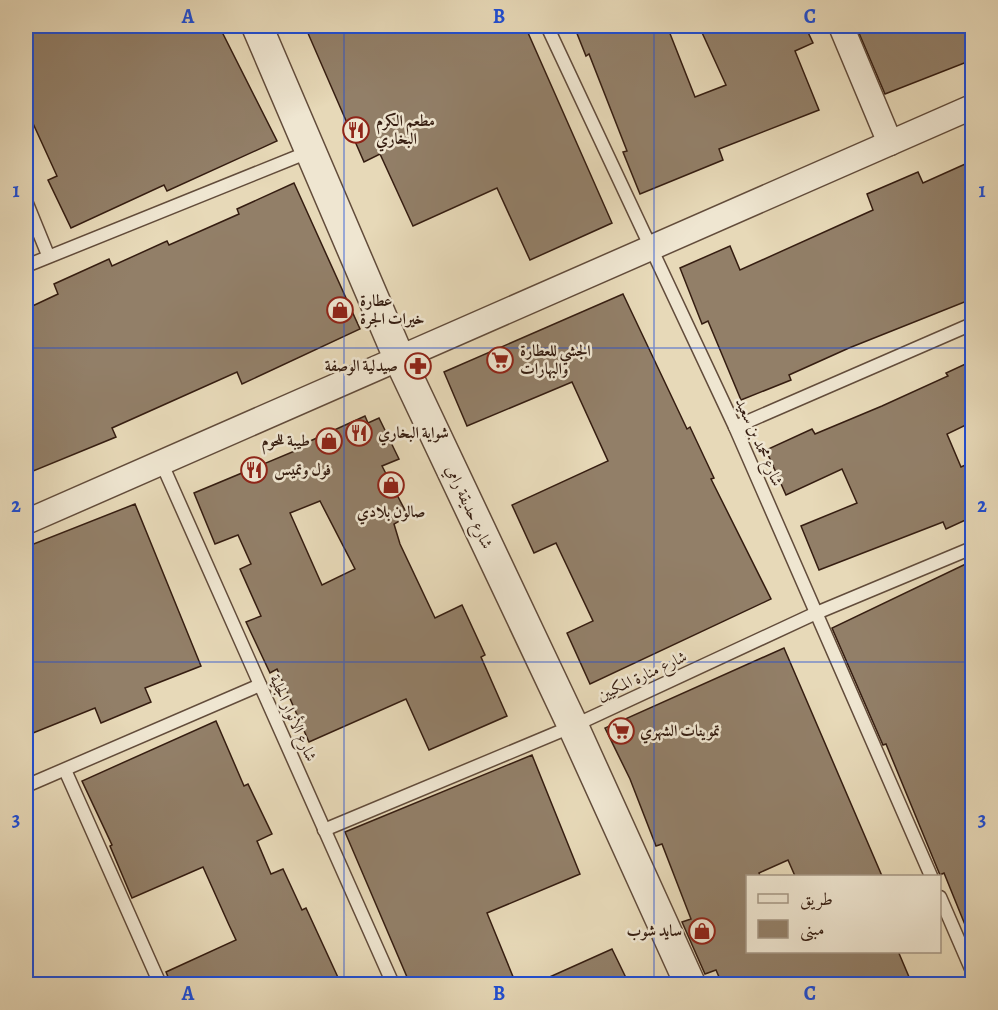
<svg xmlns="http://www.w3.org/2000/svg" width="998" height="1010" font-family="Alegreya,Amiri,serif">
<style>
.building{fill:#927f68;stroke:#351d11;stroke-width:1.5;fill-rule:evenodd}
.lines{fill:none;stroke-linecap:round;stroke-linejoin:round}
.service-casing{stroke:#624c3b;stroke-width:15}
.minor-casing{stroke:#624c3b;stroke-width:27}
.tertiary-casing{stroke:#624c3b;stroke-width:33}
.service{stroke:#efe6d1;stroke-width:12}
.minor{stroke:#efe6d1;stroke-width:24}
.tertiary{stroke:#efe6d1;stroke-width:30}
.grid{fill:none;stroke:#1d4ed8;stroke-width:1.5;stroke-opacity:0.55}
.labels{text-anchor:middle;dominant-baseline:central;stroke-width:5;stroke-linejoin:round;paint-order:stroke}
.poi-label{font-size:16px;font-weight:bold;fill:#351d11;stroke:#efe6d1;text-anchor:start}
.street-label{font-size:16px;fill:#351d11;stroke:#efe6d1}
.neatline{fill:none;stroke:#1d4ed8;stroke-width:2}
.grid-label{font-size:20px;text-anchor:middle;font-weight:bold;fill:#1d4ed8}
</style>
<rect width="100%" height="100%" fill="#e7d9b8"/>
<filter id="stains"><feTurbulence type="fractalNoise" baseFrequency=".00333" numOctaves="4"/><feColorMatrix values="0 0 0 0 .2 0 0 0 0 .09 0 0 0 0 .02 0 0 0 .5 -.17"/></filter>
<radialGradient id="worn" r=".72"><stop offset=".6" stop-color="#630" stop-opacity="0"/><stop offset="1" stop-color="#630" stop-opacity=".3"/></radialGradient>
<g class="building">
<polygon points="26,26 219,26 277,141 167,191 164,185 71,228 48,180 57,176 26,108"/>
<polygon points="318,26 525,26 612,223 530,260 497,188 413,226 380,154 364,162 307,31"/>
<polygon points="574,26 667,26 695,97 726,85 699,26 805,26 813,43 795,51 819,110 719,149 723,160 640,194 623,152 627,151 589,54 586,56"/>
<polygon points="856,26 972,26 972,60 885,94"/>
<polygon points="972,161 972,299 849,348 789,375 791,380 741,400 708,321 702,324 680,268 730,246 740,270 873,210 867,194 918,172 923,183"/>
<polygon points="294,183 360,329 242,384 237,372 112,428 116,437 26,474 26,309 58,294 54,284 109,259 112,266 167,241 169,245 239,214 237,209"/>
<polygon points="623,294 687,429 690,427 714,478 711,479 771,599 590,684 567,633 593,621 556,543 534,553 512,505 608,461 572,382 467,426 444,372"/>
<polygon points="972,361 972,422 947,434 961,467 972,462 972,517 946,529 943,522 819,570 801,526 857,503 842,469 786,495 766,450 812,429 815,434 882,406 948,376 946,373"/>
<path d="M 365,416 L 368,423 L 379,418 L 399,459 L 382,466 L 408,516 L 394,524 L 400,544 L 435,618 L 462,605 L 485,655 L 481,657 L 507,716 L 429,750 L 406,699 L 309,742 L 277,669 L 270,673 L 246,622 L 261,616 L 240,569 L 251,564 L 238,535 L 215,544 L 194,493 L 309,445 L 308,442 ZM 320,501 L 355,569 L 322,585 L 290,513 Z"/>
<polygon points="135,504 201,666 145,688 151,702 101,723 95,708 33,733 26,716 26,547"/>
<polygon points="972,561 972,942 944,873 940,875 886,744 883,745 832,628"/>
<polygon points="784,648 882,876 795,876 788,860 759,873 760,876 747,876 747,951 898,951 912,984 722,984 716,970 705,974 682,922 691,919 662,844 656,846 630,779 605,728"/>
<polygon points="216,721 244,786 248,784 272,834 257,841 271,874 283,869 302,910 306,908 341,984 171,984 166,972 236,940 229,925 203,867 132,898 110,846 112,845 82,781"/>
<polygon points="532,755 580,874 487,913 516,984 410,984 345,832"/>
<polygon points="612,949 629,984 534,984"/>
</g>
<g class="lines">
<g class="service-casing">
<g id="service">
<polyline points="547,26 735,427 931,876"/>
<polyline points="26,201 48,255"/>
<polyline points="26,266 311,151"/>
<polyline points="735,427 972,324"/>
<polyline points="162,464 393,984"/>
<polyline points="65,770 160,984"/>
<polyline points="26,786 260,685"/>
<polyline points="324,830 573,726 814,614 972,548"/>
<polyline points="940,897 972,971"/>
</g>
</g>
<g class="minor-casing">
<g id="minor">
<polyline points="841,26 890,143"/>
<polyline points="26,522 972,107"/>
</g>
</g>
<g class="tertiary-casing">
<polyline id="tertiary" points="257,26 399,358 573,726 690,984"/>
</g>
<use href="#service" class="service"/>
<use href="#minor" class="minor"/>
<use href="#tertiary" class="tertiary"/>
</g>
<path class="grid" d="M 344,26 L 344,984M 654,26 L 654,984M 26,348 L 972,348M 26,662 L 972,662"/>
<defs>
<g id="restaurant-ring" transform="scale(1.35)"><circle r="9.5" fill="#efe6d1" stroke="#8f2418" stroke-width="1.5"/><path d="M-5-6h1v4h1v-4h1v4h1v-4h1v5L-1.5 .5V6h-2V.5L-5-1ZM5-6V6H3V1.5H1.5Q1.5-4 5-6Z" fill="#8f2418"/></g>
<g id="shop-ring" transform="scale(1.35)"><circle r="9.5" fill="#efe6d1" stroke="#8f2418" stroke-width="1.5"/><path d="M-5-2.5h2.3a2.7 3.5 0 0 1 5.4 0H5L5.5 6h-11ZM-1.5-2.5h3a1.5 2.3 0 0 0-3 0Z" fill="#8f2418"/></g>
<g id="supermarket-ring" transform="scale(1.35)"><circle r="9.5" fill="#efe6d1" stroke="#8f2418" stroke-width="1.5"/><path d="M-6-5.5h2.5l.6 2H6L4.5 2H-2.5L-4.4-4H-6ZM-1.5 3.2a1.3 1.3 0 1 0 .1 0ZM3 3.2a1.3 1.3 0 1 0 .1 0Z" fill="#8f2418"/></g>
<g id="pharmacy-ring" transform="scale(1.35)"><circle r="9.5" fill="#efe6d1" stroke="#8f2418" stroke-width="1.5"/><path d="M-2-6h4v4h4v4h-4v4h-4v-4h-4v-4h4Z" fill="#8f2418"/></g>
</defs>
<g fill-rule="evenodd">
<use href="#restaurant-ring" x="356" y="130"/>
<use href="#shop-ring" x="340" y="310"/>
<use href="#supermarket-ring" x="500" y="360"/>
<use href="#pharmacy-ring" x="418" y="366"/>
<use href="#restaurant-ring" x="359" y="433"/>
<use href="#shop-ring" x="329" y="441"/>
<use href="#restaurant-ring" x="254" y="470"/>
<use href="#shop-ring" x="391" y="485"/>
<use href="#supermarket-ring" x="621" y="731"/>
<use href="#shop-ring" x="702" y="931"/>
</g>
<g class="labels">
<g class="poi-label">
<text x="376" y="121">مطعم الكرم<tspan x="376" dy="18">البخاري</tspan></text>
<text x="360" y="301">عطارة<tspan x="360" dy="18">خيرات الجرة</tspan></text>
<text x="520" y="351">الجشي للعطارة<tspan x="520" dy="18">والبهارات</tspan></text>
<text x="398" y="366" text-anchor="end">صيدلية الوصفة</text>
<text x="378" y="433">شواية البخاري</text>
<text x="310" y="441" text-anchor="end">طيبة للحوم</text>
<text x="274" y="470">فول وتميس</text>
<text x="391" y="512" text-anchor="middle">صالون بلادي</text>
<text x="640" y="731">تموينات الشهري</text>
<text x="682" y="931" text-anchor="end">سايد شوب</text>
</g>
<g class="street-label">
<text transform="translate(759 442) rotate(66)">شارع محمد بن سعيد</text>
<text transform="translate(469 507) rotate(65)">شارع حديقة رامي</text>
<text transform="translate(642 676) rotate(-25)">شارع منارة المكيين</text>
<text transform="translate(293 718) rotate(66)">شارع الأنوار الجلية</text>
</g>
</g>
<rect width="998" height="1010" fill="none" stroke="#e7d9b8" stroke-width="66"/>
<rect x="746" y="875" width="195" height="78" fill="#efe6d1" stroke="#a59684" stroke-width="1.5"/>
<rect x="758" y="894" width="30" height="9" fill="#efe6d1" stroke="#a59684" stroke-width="1.5"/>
<text x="800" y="905" font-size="18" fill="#351d11">طريق</text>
<rect x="758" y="920" width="30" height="18" fill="#927f68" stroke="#a59684" stroke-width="1.5"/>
<text x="800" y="935" font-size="18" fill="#351d11">مبنى</text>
<rect x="33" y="33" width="932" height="944" class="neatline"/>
<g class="grid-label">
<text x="188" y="23">A</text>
<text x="499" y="23">B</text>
<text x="810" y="23">C</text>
<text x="16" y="197">1</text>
<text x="982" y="197">1</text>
<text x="16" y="512">2</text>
<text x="982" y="512">2</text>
<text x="16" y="826">3</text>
<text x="982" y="826">3</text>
<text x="188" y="1000">A</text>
<text x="499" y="1000">B</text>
<text x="810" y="1000">C</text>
</g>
<rect width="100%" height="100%" filter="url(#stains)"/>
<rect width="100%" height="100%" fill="url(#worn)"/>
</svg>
